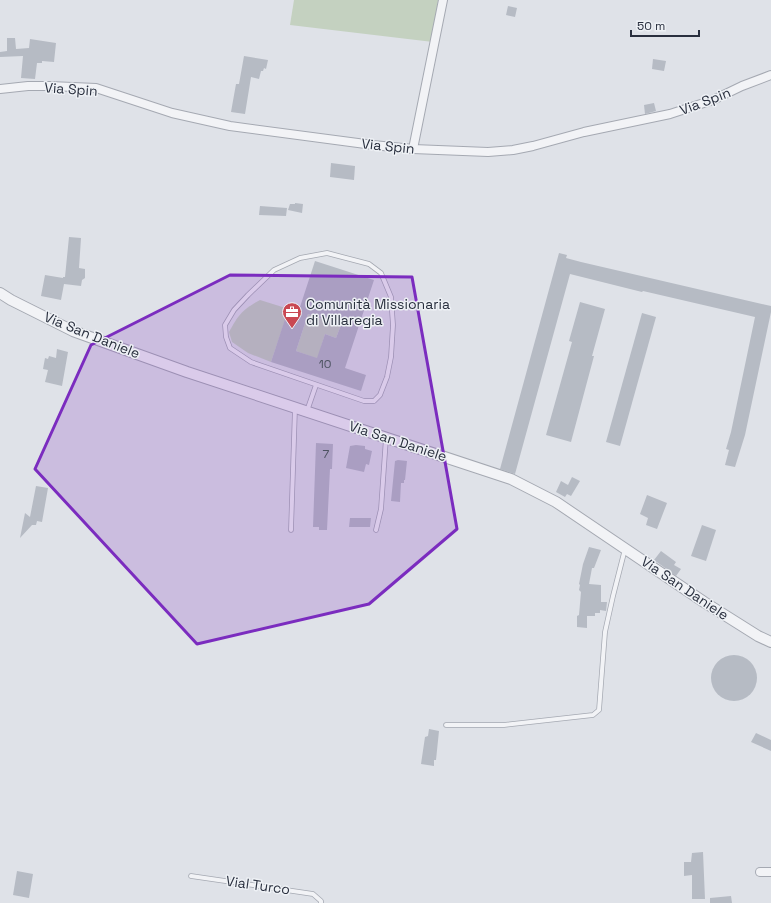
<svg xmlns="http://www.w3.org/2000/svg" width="771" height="903" font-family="'Space Grotesk',sans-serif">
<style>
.green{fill:#c4d1c0}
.building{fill:#b6bbc4;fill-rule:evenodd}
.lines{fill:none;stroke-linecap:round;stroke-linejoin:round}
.service-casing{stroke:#a5a9b2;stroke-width:5.5}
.minor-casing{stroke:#a5a9b2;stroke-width:10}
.tertiary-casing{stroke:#a5a9b2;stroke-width:12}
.service{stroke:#f2f3f6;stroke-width:4}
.minor{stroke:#f2f3f6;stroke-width:8}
.tertiary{stroke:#f2f3f6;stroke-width:10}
.marked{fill:#7b2cbf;fill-opacity:0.2;stroke:#7b2cbf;stroke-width:3;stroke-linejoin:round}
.labels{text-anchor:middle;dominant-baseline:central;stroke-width:3;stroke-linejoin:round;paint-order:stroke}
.number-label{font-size:12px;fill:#4c5260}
.street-label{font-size:14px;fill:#292f3e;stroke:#eef1f5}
.poi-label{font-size:14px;fill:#292f3e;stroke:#eef1f5;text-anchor:start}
</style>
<rect width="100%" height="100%" fill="#dfe2e8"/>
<g class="green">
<polygon points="294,0 438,0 433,42 290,25"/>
<path d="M 260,300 L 289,309 L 271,362 L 248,353 L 232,342 L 229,332 C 238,315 243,309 260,300 Z"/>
<polygon points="308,314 341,325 336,338 325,334 321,347 321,360 296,351"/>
</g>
<g class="building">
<polygon points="508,6 517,8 515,17 506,15"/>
<polygon points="7,38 15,38 16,49 29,48 30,39 56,43 54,62 42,61 42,63 37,63 35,79 21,78 23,56 0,57 0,52 7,51"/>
<polygon points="244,56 268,60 266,69 264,68 263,71 261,71 259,79 251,77 245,114 231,112 236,84 239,84"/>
<polygon points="653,59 666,61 664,71 652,69"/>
<polygon points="654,103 656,111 645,114 644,105"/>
<polygon points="331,163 355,166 354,180 330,177"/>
<polygon points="295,203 303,204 302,213 288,210 290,204 295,204"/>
<polygon points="260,206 287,208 286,216 259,215"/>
<polygon points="69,237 81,238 79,268 85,269 85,278 82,280 81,286 64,284 61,300 41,296 45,275 63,278 63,277 65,277"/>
<polygon points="559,253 567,255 566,258 581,262 771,306 771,312 745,435 735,467 725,465 729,450 726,449 731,432 755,317 643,291 642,292 570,274 515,474 500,469"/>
<path d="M 315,261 L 374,280 L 345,368 L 366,375 L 361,391 L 271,362 L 290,304 L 300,307 ZM 308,314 L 341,325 L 336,338 L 325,334 L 317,358 L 296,351 Z"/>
<polygon points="580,302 605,309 592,356 594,356 571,442 546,435 572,342 569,341"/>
<polygon points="642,313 656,317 620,446 606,442"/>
<polygon points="57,349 68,352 62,386 45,382 48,370 43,369 45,358 48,359 49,356 56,358"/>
<polygon points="316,443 333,444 332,469 330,469 327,530 319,530 319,527 313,527"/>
<polygon points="356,445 365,446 365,449 372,451 369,465 366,464 364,472 346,468 350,446"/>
<polygon points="398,460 407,461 405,480 404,480 404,483 401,483 400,502 391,501 395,461"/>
<polygon points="572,477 580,481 571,496 567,494 565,497 556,492 561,481 568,485"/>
<polygon points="36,486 48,488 42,522 37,521 36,525 32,525 20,538 25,513 30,517"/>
<polygon points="647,495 667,503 657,529 646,525 648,518 640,514"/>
<polygon points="350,518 371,518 370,527 349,527"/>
<polygon points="702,525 716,530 706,561 691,556"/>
<polygon points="589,547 601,550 594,568 592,568 589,584 601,585 601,602 607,602 606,611 600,610 600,613 595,613 595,616 587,616 587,628 577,627 577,616 579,615 581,592 579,590 580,585 579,584 583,564"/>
<polygon points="661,551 676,562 674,565 681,569 676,576 654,560"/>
<circle cx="734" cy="678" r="23"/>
<polygon points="429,729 439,731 436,760 434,760 434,766 421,764 425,737 428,736"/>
<polygon points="756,733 771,740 771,751 751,742"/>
<polygon points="703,852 705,899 692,899 692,875 684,876 684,862 691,862 692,853"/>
<polygon points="17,871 33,874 29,898 13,895"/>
<polygon points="731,896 732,903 710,903 710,898"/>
</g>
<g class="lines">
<g class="service-casing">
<g id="service">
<polygon points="327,253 369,264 381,273 391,297 393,325 391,357 387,377 380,395 374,401 364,401 251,362 230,348 226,337 225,325 234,310 248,295 274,270 300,258"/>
<polyline points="307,411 316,385"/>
<polyline points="291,530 295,408"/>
<polyline points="376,530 381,509 386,438"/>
<polyline points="446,725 504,725 593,715 599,710 605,632 613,596 625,549"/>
<polyline points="191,876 313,894 321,901 321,903"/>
</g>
</g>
<g class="minor-casing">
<g id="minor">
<polyline points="0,89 28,86 50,86 96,88 172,113 230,126 373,145 413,149 488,152 513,150 533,146 584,132 670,114 713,100 742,86 771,75"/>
<polyline points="413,149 443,0"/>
<polyline points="760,872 771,872"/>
</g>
</g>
<g class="tertiary-casing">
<polyline id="tertiary" points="0,293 11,300 73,331 187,372 511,479 556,502 704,602 758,636 771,642"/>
</g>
<use href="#service" class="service"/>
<use href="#minor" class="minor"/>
<use href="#tertiary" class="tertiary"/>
</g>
<path class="marked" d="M 230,275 L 412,277 L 457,529 L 369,604 L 197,644 L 35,469 L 91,345 Z"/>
<defs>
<g id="office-pin" transform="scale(1)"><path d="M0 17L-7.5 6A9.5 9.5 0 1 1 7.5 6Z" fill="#c94853" stroke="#eef1f5"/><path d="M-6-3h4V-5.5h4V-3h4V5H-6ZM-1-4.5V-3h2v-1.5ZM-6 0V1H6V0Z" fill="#fff"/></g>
</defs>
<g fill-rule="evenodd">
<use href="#office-pin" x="292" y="312"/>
</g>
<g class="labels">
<g class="number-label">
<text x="325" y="364">10</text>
<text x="326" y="454">7</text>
</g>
<g class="street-label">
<text transform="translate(71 89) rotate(4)">Via Spin</text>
<text transform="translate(705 101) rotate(-21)">Via Spin</text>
<text transform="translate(388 146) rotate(6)">Via Spin</text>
<text transform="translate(92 335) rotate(22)">Via San Daniele</text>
<text transform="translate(398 441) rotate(18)">Via San Daniele</text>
<text transform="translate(685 588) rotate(34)">Via San Daniele</text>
<text transform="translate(258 885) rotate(8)">Vial Turco</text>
</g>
<g class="poi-label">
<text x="306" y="304">Comunità Missionaria<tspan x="306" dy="16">di Villaregia</tspan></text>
</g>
</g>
<path d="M631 30v6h68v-6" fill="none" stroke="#292f3e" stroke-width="2"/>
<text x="637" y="30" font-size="12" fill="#292f3e" stroke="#eef1f5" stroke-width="3" paint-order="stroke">50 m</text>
</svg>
